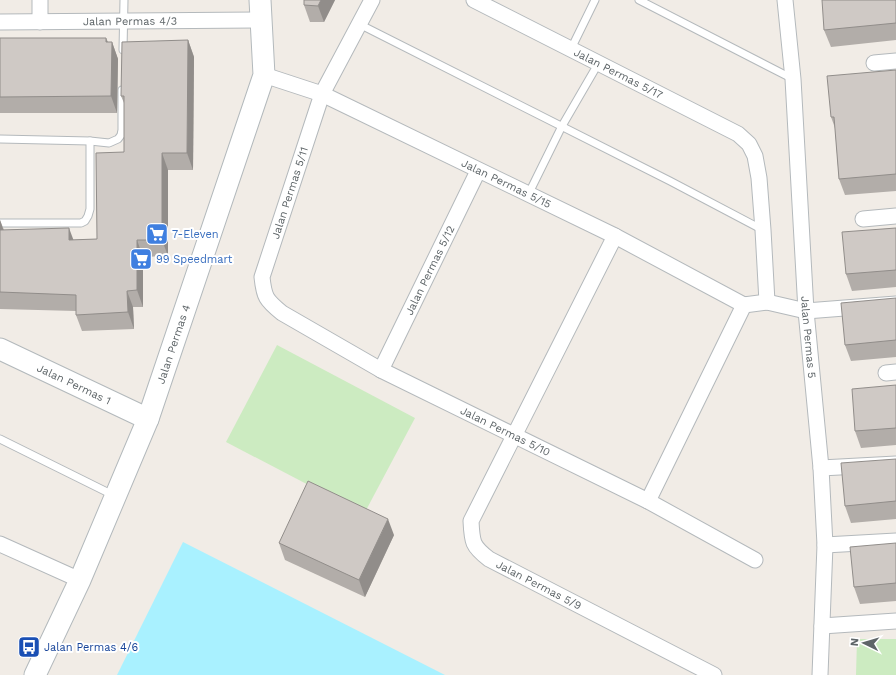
<svg xmlns="http://www.w3.org/2000/svg" width="896" height="675" font-family="'Work Sans',sans-serif">
<style>
.green{fill:#ccebc1}
.water{fill:#a9f1ff}
.lines{fill:none;stroke-linecap:round;stroke-linejoin:round}
.lane-casing{stroke:#b4b9bc;stroke-width:9}
.street-casing{stroke:#b4b9bc;stroke-width:17}
.secondary-casing{stroke:#b3b9bc;stroke-width:23}
.lane{stroke:#fff;stroke-width:7}
.street{stroke:#fff;stroke-width:15}
.secondary{stroke:#fff;stroke-width:21}
.wall{fill:#b2ada9}
.shaded-wall{fill:#918d8a}
.building{fill:#cfc9c5;stroke:#918d8a}
.labels{text-anchor:middle;dominant-baseline:central;stroke-width:4;stroke-linejoin:round;paint-order:stroke}
.street-label{font-size:11px;fill:#5e6568;stroke:#fff}
.shop-label{font-size:11px;fill:#366cbe;stroke:#fff;text-anchor:start}
.transit-label{font-size:11px;fill:#164399;stroke:#fff;text-anchor:start}
</style>
<rect width="100%" height="100%" fill="#f1ece6"/>
<g class="green">
<polygon points="277,345 415,418 364,514 226,442"/>
<polygon points="857,639 896,639 896,675 856,675"/>
</g>
<polygon class="water" points="183,542 445,675 117,675"/>
<g class="lines">
<g class="lane-casing">
<g id="lane">
<polyline points="639,0 793,79"/>
<polyline points="359,24 670,181 763,230"/>
<polyline points="571,49 595,0"/>
<polyline points="123,50 124,0"/>
<polyline points="0,139 90,141 109,143 118,139 121,135 122,130 122,90"/>
<polyline points="528,195 562,126 598,64"/>
<polyline points="0,223 81,223 85,221 88,216 90,209 90,141"/>
<polyline points="0,439 113,495"/>
</g>
</g>
<g class="street-casing">
<g id="street">
<path id="s1" d="M 372,0 L 322,94 L 262,277 C 264,297 266,300 282,313 L 381,370 L 648,501 L 755,560"/>
<path id="s2" d="M 474,0 L 738,134 L 749,144 L 755,156 L 759,178 L 763,230 L 767,302"/>
<path id="s3" d="M 785,0 L 793,79 L 806,311 L 821,468 L 825,545 L 820,675"/>
<path id="s4" d="M 0,22 L 261,20"/>
<polyline points="40,22 40,0"/>
<polyline points="874,63 896,61"/>
<path id="s5" d="M 264,75 L 322,94 L 615,236 L 744,305"/>
<polyline points="863,219 896,216"/>
<path id="s6" d="M 615,236 L 471,521 C 472,542 472,546 489,559 L 714,675"/>
<polyline points="744,305 767,302 806,311 896,304"/>
<path id="s7" d="M 381,370 L 478,171"/>
<polyline points="886,373 896,372"/>
<polyline points="821,468 896,464"/>
<polyline points="648,501 744,305"/>
<polyline points="0,544 80,580"/>
<polyline points="825,545 896,541"/>
<polyline points="822,626 896,621"/>
</g>
</g>
<g class="secondary-casing">
<g id="secondary">
<path id="s8" d="M 0,349 L 148,419"/>
<path id="s9" d="M 35,675 L 80,580 L 148,419 L 264,75 L 260,0"/>
</g>
</g>
<use href="#lane" class="lane"/>
<use href="#street" class="street"/>
<use href="#secondary" class="secondary"/>
</g>
<g class="wall">
<polygon points="304,0 335,0 324,22 310,22 304,5"/>
<polygon points="896,0 896,40 831,47 824,30"/>
<polygon points="0,38 106,38 108,42 112,42 118,59 117,113 0,113"/>
<polygon points="188,40 194,57 193,170 168,170 168,256 143,257 143,307 133,307 134,329 82,331 76,315 76,311 0,309 0,220 4,230 74,240 97,239 124,152 124,103 121,96"/>
<polygon points="896,70 896,191 845,195 839,179 835,128 831,117"/>
<polygon points="896,228 896,287 852,291 846,274"/>
<polygon points="896,298 896,357 851,361 845,345"/>
<polygon points="896,385 896,445 861,448 855,431"/>
<polygon points="896,459 896,519 851,523 845,506"/>
<polygon points="394,535 365,597 285,560 279,543"/>
<polygon points="896,543 896,601 860,604 854,587"/>
</g>
<g class="shaded-wall">
<polygon points="321,0 335,0 324,22 318,6"/>
<polygon points="106,38 112,54 112,42 118,59 117,113 111,96"/>
<polygon points="188,40 194,57 193,170 187,153"/>
<polygon points="162,153 168,170 168,256 162,240"/>
<polygon points="0,220 4,232 0,234"/>
<polygon points="69,228 75,244 69,240"/>
<polygon points="137,240 143,257 143,307 137,290"/>
<polygon points="127,291 133,307 134,329 128,312"/>
<polygon points="388,519 394,535 365,597 359,580"/>
</g>
<g class="building">
<polygon points="304,0 321,0 318,6 304,5"/>
<polygon points="822,0 896,0 896,23 824,30"/>
<polygon points="0,38 106,38 106,42 112,42 111,96 0,97"/>
<polygon points="188,40 187,153 162,153 162,240 137,240 137,290 127,291 128,312 76,315 76,295 0,292 0,230 69,228 69,240 97,239 96,153 124,152 124,96 121,96 122,42"/>
<polygon points="896,70 896,174 839,179 834,117 831,117 827,76"/>
<polygon points="896,228 896,270 846,274 842,232"/>
<polygon points="896,298 896,340 845,345 841,303"/>
<polygon points="896,385 896,428 855,431 852,389"/>
<polygon points="896,459 896,501 845,506 841,463"/>
<polygon points="308,481 388,519 359,580 279,543"/>
<polygon points="896,543 896,583 854,587 850,547"/>
</g>
<defs>
<g id="supermarket-square" transform="scale(1.15)"><rect x="-9" y="-9" width="18" height="18" rx="4" fill="#3f7fe0" stroke="#fff"/><path d="M-6-5.5h2.5l.6 2H6L4.5 2H-2.5L-4.4-4H-6ZM-1.5 3.2a1.3 1.3 0 1 0 .1 0ZM3 3.2a1.3 1.3 0 1 0 .1 0Z" fill="#fff"/></g>
<g id="bus-square" transform="scale(1.15)"><rect x="-9" y="-9" width="18" height="18" rx="4" fill="#1a4fb4" stroke="#fff"/><path d="M-5-6H5V4H4V6H2V4H-2V6H-4V4H-5ZM-3.5-4V0h7V-4ZM-3.5 1.2v1.5H-2V1.2ZM2 1.2v1.5H3.5V1.2Z" fill="#fff"/></g>
</defs>
<g fill-rule="evenodd">
<use href="#supermarket-square" x="157" y="234"/>
<use href="#supermarket-square" x="141" y="259"/>
<use href="#bus-square" x="29" y="647"/>
</g>
<g class="labels">
<g class="street-label">
<text stroke="none"><textPath href="#s4" startOffset="130">Jalan Permas 4/3</textPath></text>
<text stroke="none"><textPath href="#s2" startOffset="162">Jalan Permas 5/17</textPath></text>
<text stroke="none"><textPath href="#s5" startOffset="266">Jalan Permas 5/15</textPath></text>
<text transform="translate(290 193) rotate(-72)">Jalan Permas 5/11</text>
<text stroke="none"><textPath href="#s7" startOffset="111">Jalan Permas 5/12</textPath></text>
<text stroke="none"><textPath href="#s3" startOffset="338">Jalan Permas 5</textPath></text>
<text stroke="none"><textPath href="#s9" startOffset="359">Jalan Permas 4</textPath></text>
<text stroke="none"><textPath href="#s8" startOffset="82">Jalan Permas 1</textPath></text>
<text stroke="none"><textPath href="#s1" startOffset="595">Jalan Permas 5/10</textPath></text>
<text stroke="none"><textPath href="#s6" startOffset="420">Jalan Permas 5/9</textPath></text>
</g>
<g class="shop-label">
<text x="172" y="234">7-Eleven</text>
<text x="156" y="259">99 Speedmart</text>
</g>
<g class="transit-label">
<text x="44" y="647">Jalan Permas 4/6</text>
</g>
</g>
<g transform="translate(864 643) rotate(275)" stroke="#ffffff" stroke-width="3" paint-order="stroke">
<path d="M0-3L7 15L0 10L-7 15Z" fill="#5e6568"/>
<text y="-6" font-size="11" font-weight="bold" text-anchor="middle" fill="#5e6568">N</text>
</g>
</svg>
